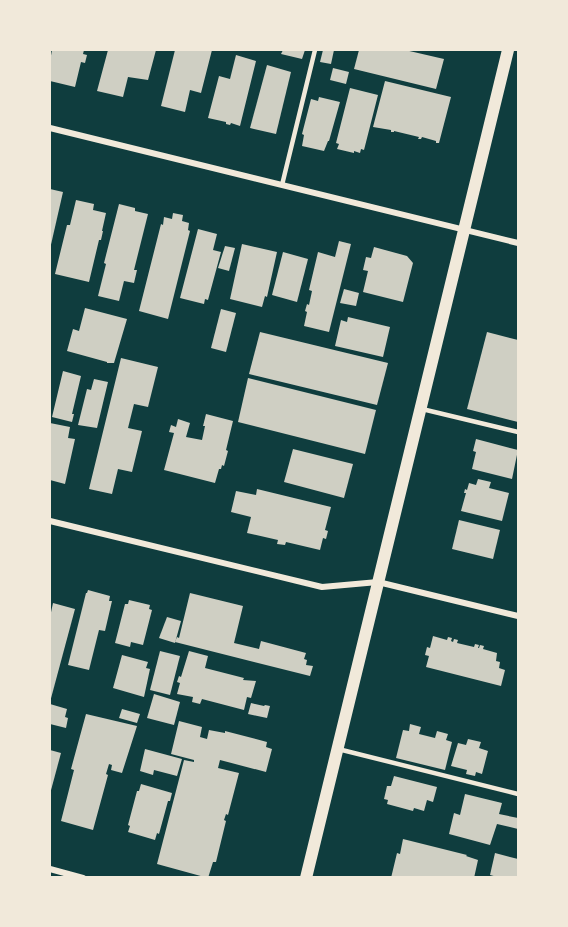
<svg xmlns="http://www.w3.org/2000/svg" width="568" height="927" font-family="'DM Sans',sans-serif">
<style>
.building{fill:#cfcfc3}
.lines{fill:none;stroke-linecap:round;stroke-linejoin:round}
.service{stroke:#f1e9da;stroke-width:4.5}
.minor{stroke:#f1e9da;stroke-width:6}
.secondary{stroke:#f1e9da;stroke-width:12}
</style>
<rect width="100%" height="100%" fill="#0f3d3e"/>
<g class="building">
<polygon points="52,50 84,50 83,54 87,55 85,63 81,62 75,87 50,81 50,61"/>
<polygon points="108,50 156,50 148,80 128,77 123,97 97,91"/>
<polygon points="175,50 212,50 201,93 190,90 185,112 161,106"/>
<polygon points="283,50 305,50 302,59 281,54"/>
<polygon points="323,50 334,50 331,64 320,62"/>
<polygon points="359,50 405,50 444,59 436,89 354,69"/>
<polygon points="236,55 256,61 240,126 231,123 230,125 226,124 226,122 208,118 219,76 230,79"/>
<polygon points="267,65 291,72 276,134 250,128"/>
<polygon points="333,68 349,72 346,84 330,80"/>
<polygon points="385,81 451,97 439,143 436,143 436,141 422,137 421,139 418,139 419,137 394,131 394,132 391,132 391,130 373,127"/>
<polygon points="350,88 378,95 364,150 361,149 360,153 354,151 354,153 337,149 339,144 336,143"/>
<polygon points="319,97 340,102 329,141 328,141 324,151 302,146 304,135 302,134 311,99 318,101"/>
<polygon points="50,189 63,192 50,249"/>
<polygon points="76,200 94,204 93,210 106,213 102,231 103,231 101,240 99,240 89,282 55,274 67,225 70,225"/>
<polygon points="119,204 135,208 135,211 148,214 134,270 137,270 134,283 124,281 119,301 98,296 106,264 104,263"/>
<polygon points="173,213 183,215 182,221 189,223 188,230 190,231 168,319 139,311 161,224 163,225 164,217 172,219"/>
<polygon points="198,229 217,234 213,250 221,252 208,300 205,299 204,304 180,298"/>
<polygon points="339,241 351,244 329,332 304,326 307,312 305,311 307,304 309,305 312,291 309,290 318,252 335,257"/>
<polygon points="242,244 277,252 267,297 265,296 262,307 230,299"/>
<polygon points="225,246 235,248 229,271 218,268"/>
<polygon points="374,247 407,256 413,263 403,302 363,292 368,271 363,270 366,257 371,258"/>
<polygon points="283,252 308,259 297,302 272,295"/>
<polygon points="344,289 359,293 356,306 340,303"/>
<polygon points="85,308 127,319 114,363 107,363 107,362 67,351 73,329 79,331"/>
<polygon points="221,309 236,313 226,352 211,348"/>
<polygon points="348,317 390,327 383,357 335,346 341,320 347,322"/>
<polygon points="260,332 388,363 377,405 249,374"/>
<polygon points="487,332 518,340 518,422 467,409"/>
<polygon points="121,358 158,367 148,407 134,404 128,428 142,431 132,472 118,469 112,494 89,489"/>
<polygon points="63,371 81,376 72,414 74,414 72,422 52,417"/>
<polygon points="248,378 376,410 365,454 238,422"/>
<polygon points="94,379 108,382 97,428 78,425 87,389 91,390"/>
<polygon points="206,414 233,421 226,450 228,451 224,466 222,465 221,469 219,469 215,483 164,470 174,433 169,432 171,425 176,427 178,419 190,423 186,437 202,440 205,426 203,426"/>
<polygon points="50,423 70,427 68,438 75,439 65,484 50,480"/>
<polygon points="476,439 518,450 512,479 472,469 476,452 473,451"/>
<polygon points="293,449 353,464 344,498 284,482"/>
<polygon points="478,479 491,482 489,488 509,493 502,521 461,511 466,493 464,493 465,489 467,490 469,483 476,485"/>
<polygon points="257,489 331,507 325,530 328,531 326,539 323,538 320,550 286,542 285,545 277,544 278,540 247,533 251,517 231,512 236,491 256,495"/>
<polygon points="459,520 500,530 493,559 452,549"/>
<polygon points="88,590 110,596 109,601 112,601 105,631 99,630 89,670 68,665 86,593 87,593"/>
<polygon points="190,593 243,606 234,643 259,649 261,641 306,653 304,659 307,660 306,665 313,666 310,676 175,642 177,637 179,638"/>
<polygon points="129,600 150,605 149,609 152,610 143,645 131,642 130,647 115,643 125,604 128,604"/>
<polygon points="53,603 75,609 50,702 50,617"/>
<polygon points="167,617 181,621 175,643 159,638"/>
<polygon points="433,636 447,640 448,637 452,638 451,641 453,642 454,639 458,640 457,643 474,647 475,644 479,645 478,648 479,648 480,645 484,646 483,649 497,653 496,661 500,662 499,668 505,670 501,686 426,667 429,656 425,655 427,647 430,648"/>
<polygon points="160,651 180,656 170,695 150,690"/>
<polygon points="189,651 208,656 205,668 244,678 243,680 256,681 251,698 247,697 244,710 202,699 200,704 192,702 193,697 177,694 180,683 177,682 179,676 181,677"/>
<polygon points="122,655 148,662 146,668 150,669 144,697 113,688"/>
<polygon points="154,694 180,702 174,725 147,718"/>
<polygon points="251,703 264,706 265,705 270,706 267,718 248,714"/>
<polygon points="50,704 67,709 65,717 68,718 66,728 50,724"/>
<polygon points="122,709 140,714 137,723 119,718"/>
<polygon points="86,714 137,726 122,773 111,770 112,765 109,764 106,774 108,775 93,830 61,821 74,770 71,769"/>
<polygon points="179,721 202,727 200,737 207,739 209,730 225,733 225,731 267,742 266,747 272,749 266,772 220,760 218,768 239,773 228,815 226,814 224,820 226,821 216,862 213,862 208,878 157,864 184,760 194,762 194,760 171,754"/>
<polygon points="410,724 421,727 419,734 435,738 437,731 448,734 446,740 452,742 445,770 396,758 403,730 409,731"/>
<polygon points="468,739 481,742 479,748 488,751 482,774 476,772 475,776 466,774 467,770 451,766 458,743 466,745"/>
<polygon points="145,749 182,759 177,776 154,770 153,775 140,771"/>
<polygon points="50,750 61,753 50,794"/>
<polygon points="394,776 437,787 433,802 427,800 424,811 414,808 413,811 387,804 388,800 384,799 387,786 391,786"/>
<polygon points="141,784 172,793 170,801 168,801 159,834 157,833 155,840 128,832 130,826 128,825 137,791 139,791"/>
<polygon points="465,794 502,803 499,814 518,818 518,829 497,824 490,845 449,834 454,813 460,815"/>
<polygon points="403,839 467,855 466,856 478,860 474,878 391,878 397,853 400,854"/>
<polygon points="495,853 518,859 518,878 501,878 490,875"/>
</g>
<g class="lines">
<g class="service">
<polyline points="282,185 315,50"/>
<polyline points="422,409 518,432"/>
<polyline points="338,749 518,794"/>
</g>
<g class="minor">
<polyline points="50,128 518,243"/>
<polyline points="50,521 322,587 378,582 518,616"/>
<polyline points="50,869 83,878"/>
</g>
<polyline class="secondary" points="306,878 508,50"/>
</g>
<rect width="568" height="927" fill="none" stroke="#f1e9da" stroke-width="102"/>
</svg>
